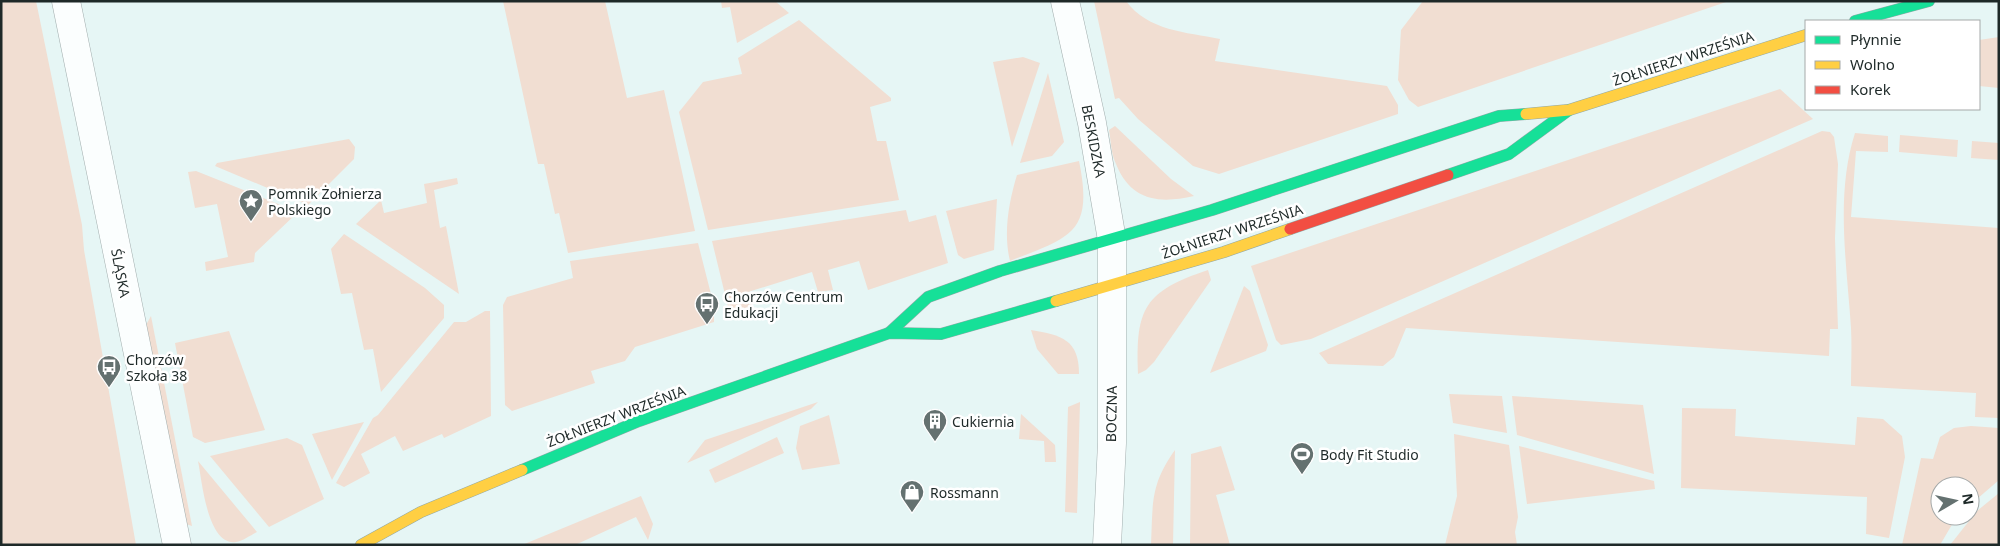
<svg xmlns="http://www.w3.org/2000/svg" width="2000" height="546" font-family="'Noto Sans',sans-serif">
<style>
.green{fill:#f1ded2}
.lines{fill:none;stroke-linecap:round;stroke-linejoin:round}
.street-casing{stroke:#a2aeae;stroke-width:29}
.fast-casing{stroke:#91a8a7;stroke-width:12}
.slow-casing{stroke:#91a8a7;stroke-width:12}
.jam-casing{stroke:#91a8a7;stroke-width:12}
.street{stroke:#fbfefe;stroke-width:28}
.fast{stroke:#16e098;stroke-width:11}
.slow{stroke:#ffcf43;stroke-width:11}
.jam{stroke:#f24e42;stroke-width:11}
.labels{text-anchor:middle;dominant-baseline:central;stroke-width:5;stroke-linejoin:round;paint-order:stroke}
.street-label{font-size:14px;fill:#1e2928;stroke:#fff}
.poi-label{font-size:14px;fill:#1e2928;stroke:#fff;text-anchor:start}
</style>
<rect width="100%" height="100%" fill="#e6f6f5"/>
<g class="green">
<polygon points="1,1 36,1 82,225 84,250 136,545 1,545"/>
<polygon points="503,1 605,1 627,98 664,90 695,231 568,253 559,213 555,214 544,164 538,164"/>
<polygon points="721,1 775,1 789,13 737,43 730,7 722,8"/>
<path d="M 1094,1 L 1126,1 C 1148,31 1186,32 1220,39 L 1215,61 L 1387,86 L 1398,105 L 1398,114 L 1219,174 L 1193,166 L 1138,119 L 1119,98 L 1115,99 Z"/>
<polygon points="1423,1 1729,1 1418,107 1409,100 1398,80 1401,30"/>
<polygon points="799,20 891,98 891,101 870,107 877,141 886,141 899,200 708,230 679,112 703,82 742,74 738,58"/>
<polygon points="1999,37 1999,88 1979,86 1979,40"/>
<polygon points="1023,57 1040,63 1012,147 993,62"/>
<polygon points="1048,73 1064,142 1052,156 1020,163"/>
<polygon points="1780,89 1813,119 1311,339 1281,345 1276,340 1251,266"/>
<path d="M 1115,126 L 1171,179 L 1194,196 C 1159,204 1131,201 1116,164 C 1111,154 1111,141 1109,130 Z"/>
<polygon points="1822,131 1830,132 1834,137 1838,164 1835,238 1838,329 1830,329 1829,356 1406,328 1394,357 1383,366 1328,364 1319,353"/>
<path d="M 1855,133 L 1888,136 L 1888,152 L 1856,151 L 1851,217 L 1999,228 L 1999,418 L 1975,417 L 1976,393 L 1851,386 C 1851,367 1852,347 1851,328 C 1847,265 1835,195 1855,133 Z"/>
<polygon points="1900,135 1958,140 1957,157 1899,152"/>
<polygon points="349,139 355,147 354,159 308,205 215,166 217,163"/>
<polygon points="1972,141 1999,143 1999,160 1971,158"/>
<path d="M 1079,161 C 1094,234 1070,237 1010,261 C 1003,233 1009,201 1017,175 Z"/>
<polygon points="196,171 298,212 255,253 254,262 206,271 205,262 228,257 217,204 195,208 188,172"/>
<polygon points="457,178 458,184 434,190 440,228 446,226 459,294 356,224 381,200 384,213 427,203 424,184"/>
<polygon points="997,199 994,250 964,259 958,255 946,211"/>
<polygon points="906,210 909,222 936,215 948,263 868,290 859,261 828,270 833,290 818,292 812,272 748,292 753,308 730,315 712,241"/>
<polygon points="344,234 425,288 444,305 444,318 381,392 373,349 364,350 352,293 341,294 331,249"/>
<polygon points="698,243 714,306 714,322 635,347 625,361 591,371 595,383 512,411 505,405 503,305 507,297 573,278 570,261"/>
<path d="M 1208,270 L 1211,280 L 1154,362 L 1146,370 L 1138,374 C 1135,308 1145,291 1208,270 Z"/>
<polygon points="1244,286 1250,291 1268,345 1266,351 1210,373"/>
<polygon points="485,311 490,311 491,416 444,438 442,434 403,451 395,436 361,454 370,473 344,487 336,483 373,418 378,415 454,322 466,322"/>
<polygon points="151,316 192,526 186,524 146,325"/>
<path d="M 1031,330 C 1062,335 1079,340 1079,374 L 1058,374 L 1037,349 Z"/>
<polygon points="229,331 265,430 205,443 193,437 175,343"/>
<polygon points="1449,394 1502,396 1507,433 1453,423"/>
<polygon points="1512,396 1643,405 1654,474 1517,435"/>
<polygon points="818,402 811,409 687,463 705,440"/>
<polygon points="1080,402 1077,513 1065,512 1068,407"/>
<polygon points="1682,408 1736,409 1735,436 1855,445 1857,417 1883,419 1902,436 1905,457 1889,538 1866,534 1867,497 1681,488"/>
<polygon points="1021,414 1055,445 1056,462 1045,462 1044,441 1019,439"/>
<polygon points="829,415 840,464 802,470 796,448 800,426"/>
<polygon points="364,422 332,480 312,434"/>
<polygon points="1971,426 1999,428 1999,480 1970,505 1970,486 1940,486 1940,516 1957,516 1940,545 1902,545 1921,458 1933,459 1940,437 1954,428"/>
<polygon points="1454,434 1509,445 1518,517 1515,532 1517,545 1445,545 1457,496"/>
<polygon points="777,437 784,453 715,483 709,470"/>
<polygon points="287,438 302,445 324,499 269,527 210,456"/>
<polygon points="1221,446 1235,490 1216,495 1230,545 1190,545 1191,454"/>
<polygon points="1519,446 1654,481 1655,489 1527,504"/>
<path d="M 1175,450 L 1173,545 L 1151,545 C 1153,503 1150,485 1175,450 Z"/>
<path d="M 198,461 L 257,532 C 251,535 243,541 236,542 C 207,546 202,480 198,461 Z"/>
<polygon points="1999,493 1999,545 1950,545 1977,511"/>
<polygon points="641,496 653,524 648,540 636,517 575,545 522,545"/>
</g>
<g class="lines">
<g class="street-casing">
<g id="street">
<polyline points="66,1 177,545"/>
<polyline points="1065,1 1092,123 1112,240 1112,443 1107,545"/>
</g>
</g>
<g class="fast-casing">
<g id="fast">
<polyline points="1855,21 1929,1"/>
<polyline points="1448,175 1509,154 1569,110"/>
<polyline points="889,333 928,297 1000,271 1212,210 1499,116 1526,114"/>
<polyline points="522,470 639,421 889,333 941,334 1056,301"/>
</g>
</g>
<g class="slow-casing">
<g id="slow">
<polyline points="1526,114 1569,110 1806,35"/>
<polyline points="1056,301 1224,252 1290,229"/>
<polyline points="361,545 421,512 522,470"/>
</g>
</g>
<g class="jam-casing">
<polyline id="jam" points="1290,229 1448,175"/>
</g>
<use href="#street" class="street"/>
<use href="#fast" class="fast"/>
<use href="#slow" class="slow"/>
<use href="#jam" class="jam"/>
</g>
<defs>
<g id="sight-pin" transform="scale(1.25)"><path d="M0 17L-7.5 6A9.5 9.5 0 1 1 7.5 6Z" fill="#647170" stroke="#fff"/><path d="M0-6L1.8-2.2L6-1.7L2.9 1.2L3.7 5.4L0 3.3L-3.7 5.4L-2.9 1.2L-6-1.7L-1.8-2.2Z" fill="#fff"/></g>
<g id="bus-pin" transform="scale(1.25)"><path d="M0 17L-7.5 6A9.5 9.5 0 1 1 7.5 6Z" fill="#647170" stroke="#fff"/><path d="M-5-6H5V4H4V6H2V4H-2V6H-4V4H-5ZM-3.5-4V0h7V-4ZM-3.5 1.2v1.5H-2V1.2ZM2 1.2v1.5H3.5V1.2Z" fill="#fff"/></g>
<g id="building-pin" transform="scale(1.25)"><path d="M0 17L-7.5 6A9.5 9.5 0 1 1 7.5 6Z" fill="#647170" stroke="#fff"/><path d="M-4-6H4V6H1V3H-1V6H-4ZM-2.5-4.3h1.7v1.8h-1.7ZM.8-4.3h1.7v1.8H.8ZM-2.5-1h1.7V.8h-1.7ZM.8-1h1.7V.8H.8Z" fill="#fff"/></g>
<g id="stadium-pin" transform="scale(1.25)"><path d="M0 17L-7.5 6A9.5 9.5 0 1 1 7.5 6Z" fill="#647170" stroke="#fff"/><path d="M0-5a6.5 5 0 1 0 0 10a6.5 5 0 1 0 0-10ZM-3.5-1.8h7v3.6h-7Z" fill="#fff"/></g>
<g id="shop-pin" transform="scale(1.25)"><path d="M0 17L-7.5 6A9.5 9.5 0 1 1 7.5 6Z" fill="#647170" stroke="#fff"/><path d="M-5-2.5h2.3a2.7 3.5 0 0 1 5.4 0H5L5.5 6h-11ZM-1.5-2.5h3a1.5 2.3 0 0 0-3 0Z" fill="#fff"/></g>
</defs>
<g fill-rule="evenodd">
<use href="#sight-pin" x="251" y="201"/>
<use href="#bus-pin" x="707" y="304"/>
<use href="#bus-pin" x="109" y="367"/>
<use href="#building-pin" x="935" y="421"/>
<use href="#stadium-pin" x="1302" y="454"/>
<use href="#shop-pin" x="912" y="492"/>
</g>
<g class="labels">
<g class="street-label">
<text transform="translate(1683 58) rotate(-18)">ŻOŁNIERZY WRZEŚNIA</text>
<text transform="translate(1094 141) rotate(79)">BESKIDZKA</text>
<text transform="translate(1232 231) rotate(-18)">ŻOŁNIERZY WRZEŚNIA</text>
<text transform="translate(121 273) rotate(79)">ŚLĄSKA</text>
<text transform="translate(1111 414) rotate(-89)">BOCZNA</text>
<text transform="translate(616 416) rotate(-21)">ŻOŁNIERZY WRZEŚNIA</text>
</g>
<g class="poi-label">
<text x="268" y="193">Pomnik Żołnierza<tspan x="268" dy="16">Polskiego</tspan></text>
<text x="724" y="296">Chorzów Centrum<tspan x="724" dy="16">Edukacji</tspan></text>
<text x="126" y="359">Chorzów<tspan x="126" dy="16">Szkoła 38</tspan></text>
<text x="952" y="421">Cukiernia</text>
<text x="1320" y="454">Body Fit Studio</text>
<text x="930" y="492">Rossmann</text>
</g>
</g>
<rect width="2000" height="546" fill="none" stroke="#1e2928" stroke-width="5"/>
<rect x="1805" y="20" width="175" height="90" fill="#ffffff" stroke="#a5a9a9"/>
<rect x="1815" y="36" width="25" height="8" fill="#16e098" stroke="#a5a9a9"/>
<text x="1850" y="45" font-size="15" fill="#1e2928">Płynnie</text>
<rect x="1815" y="61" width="25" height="8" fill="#ffcf43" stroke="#a5a9a9"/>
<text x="1850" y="70" font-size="15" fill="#1e2928">Wolno</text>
<rect x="1815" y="86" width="25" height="8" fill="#f24e42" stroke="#a5a9a9"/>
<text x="1850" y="95" font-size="15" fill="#1e2928">Korek</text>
<g transform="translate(1955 501) rotate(81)"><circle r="24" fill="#ffffff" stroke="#a5a9a9"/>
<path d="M0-4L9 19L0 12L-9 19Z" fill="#647170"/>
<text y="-8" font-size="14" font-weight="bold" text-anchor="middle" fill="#1e2928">N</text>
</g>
</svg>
